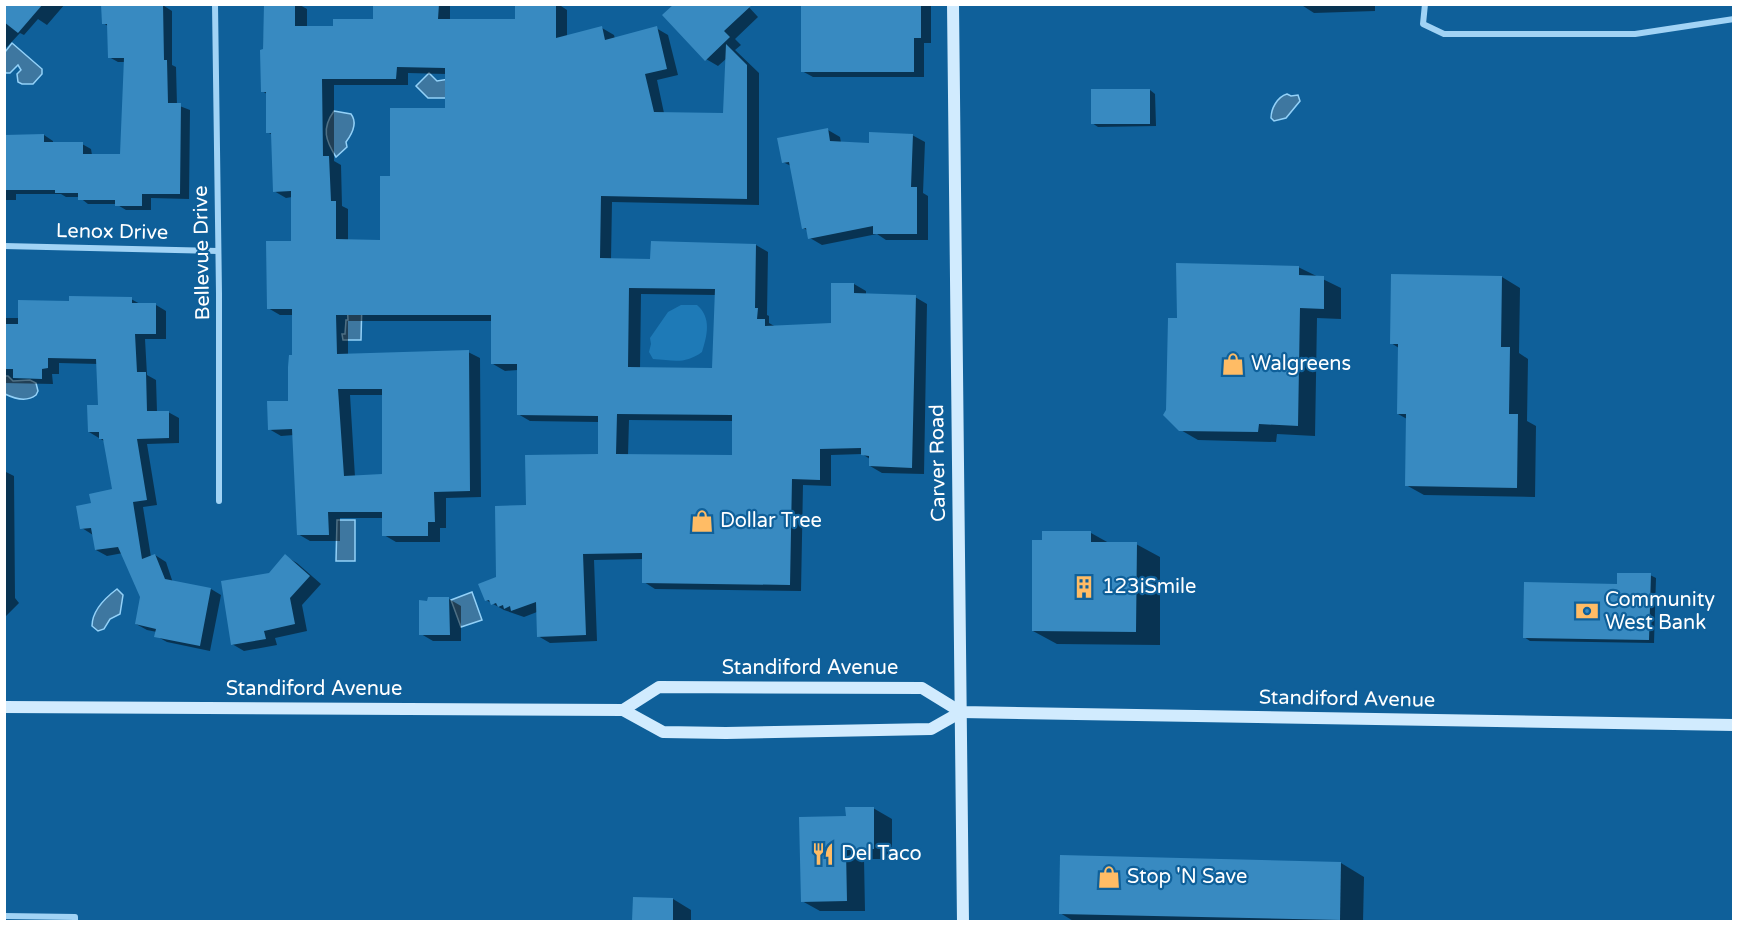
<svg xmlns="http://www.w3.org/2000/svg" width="1738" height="926" font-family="'Varela Round',sans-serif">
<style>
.green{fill:#1e7ab7}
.water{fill:#3e77a0;stroke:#93d1f8;stroke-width:1.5}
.shadow{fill:#0007;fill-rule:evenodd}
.building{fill:#388ac1;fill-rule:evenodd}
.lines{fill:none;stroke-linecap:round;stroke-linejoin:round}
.street{stroke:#a1d3f5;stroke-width:6}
.secondary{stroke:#d1ebfe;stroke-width:12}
.labels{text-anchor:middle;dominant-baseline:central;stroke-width:4.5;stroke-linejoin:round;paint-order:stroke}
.street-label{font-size:20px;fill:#fff;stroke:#0f609a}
.poi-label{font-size:20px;fill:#fff;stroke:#0f609a;text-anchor:start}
</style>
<rect width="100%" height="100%" fill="#0f609a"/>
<path class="green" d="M 681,305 L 697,305 C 712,318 707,336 702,352 C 684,365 673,360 653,359 L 649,352 L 651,344 L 650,338 L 668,312 Z"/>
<g class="water">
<polygon points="12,43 42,69 42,74 33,84 22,84 18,82 17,74 21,70 18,65 10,73 6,73 5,71 5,52"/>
<polygon points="429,73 437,81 449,79 454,98 428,98 416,86"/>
<path d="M 1287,94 L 1291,96 L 1298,95 L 1300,101 L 1286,118 L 1274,121 L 1271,118 C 1271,109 1277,97 1287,94 Z"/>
<path d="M 334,111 L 351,114 C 358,123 352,134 346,142 L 347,147 L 336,157 C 326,141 321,129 334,111 Z"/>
<polygon points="347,300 362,300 361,340 343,340 342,334 345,334 346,320 348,320"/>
<path d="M 5,376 L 8,376 L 13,381 L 30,380 L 36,383 L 38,391 L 36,395 C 27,402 15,399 5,394 Z"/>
<polygon points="337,520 355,520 355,561 336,561"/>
<path d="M 117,589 L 123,595 L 120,614 L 110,619 L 104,629 L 98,631 L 92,626 C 92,611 105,598 117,589 Z"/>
<polygon points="472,592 482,620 461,627 451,600"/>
</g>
<g class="shadow">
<polygon points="4,4 65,4 47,25 38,19 24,35 20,33 4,50"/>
<polygon points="161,4 172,11 172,65 176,67 177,105 190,110 189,199 151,198 151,210 126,210 116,204 88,204 79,197 66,197 61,194 16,194 16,200 4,200 4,136 44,135 53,141 53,144 82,144 91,149 92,155 122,155 125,62 118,62 109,57 108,26 103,23"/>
<path d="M 265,4 L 298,4 L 307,9 L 307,28 L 334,28 L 375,20 L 375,4 L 450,4 L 450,21 L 516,20 L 516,4 L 558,4 L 567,10 L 567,37 L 602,28 L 614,35 L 615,39 L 656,28 L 668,35 L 678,75 L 657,80 L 664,113 L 724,114 L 727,58 L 718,66 L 706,59 L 664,15 L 746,4 L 758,17 L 735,39 L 741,45 L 735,50 L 759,73 L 759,205 L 612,202 L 611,260 L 652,261 L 652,243 L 756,245 L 768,252 L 767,315 L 769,316 L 769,323 L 776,327 L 833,325 L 854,284 L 866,291 L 866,295 L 915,297 L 927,304 L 924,474 L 882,473 L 870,466 L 870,459 L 862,454 L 831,455 L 831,486 L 803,485 L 801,591 L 655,589 L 644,582 L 644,559 L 594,560 L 597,641 L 550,643 L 538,636 L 537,612 L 524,617 L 504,610 L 486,600 L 498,578 L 527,507 L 599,456 L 599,422 L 530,421 L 518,414 L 518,370 L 505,371 L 493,364 L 492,321 L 348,321 L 348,355 L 468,352 L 480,358 L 481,497 L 446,498 L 446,528 L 440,528 L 440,542 L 396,542 L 384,535 L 384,518 L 340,518 L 340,541 L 310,541 L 298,534 L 294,435 L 281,436 L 269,429 L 290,402 L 294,357 L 294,315 L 280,315 L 268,308 L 293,242 L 292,197 L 286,198 L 274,191 L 273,135 L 267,132 L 267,94 L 262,91 ZM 408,73 L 446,74 L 446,110 L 382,242 L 348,241 L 348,209 L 342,206 L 341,165 L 334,161 L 334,85 L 408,85 ZM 641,294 L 716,295 L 714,370 L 640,369 ZM 350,395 L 383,395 L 383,476 L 355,477 ZM 629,420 L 733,421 L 733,457 L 628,455 Z"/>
<polygon points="802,4 931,4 931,43 924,43 924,77 813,77 802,71"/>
<polygon points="1300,4 1375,4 1375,11 1314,13"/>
<polygon points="1150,90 1155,94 1156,126 1098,127 1092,123"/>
<polygon points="828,130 840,137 841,143 870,145 912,135 925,142 923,193 928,196 928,240 886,240 877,234 822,245 810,238 809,231 803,228 791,166 783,162"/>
<polygon points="1298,267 1341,288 1341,319 1317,318 1315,436 1277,434 1276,442 1198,440 1179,429 1168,411 1178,320"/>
<polygon points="1392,275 1502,277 1520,288 1519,353 1528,359 1527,421 1536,426 1535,497 1424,495 1406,485 1407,419 1398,414 1399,348 1391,343"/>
<polygon points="131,299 142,305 156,305 166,311 166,339 145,339 147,375 156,380 157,412 168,412 179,418 179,443 147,444 157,505 143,507 151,557 155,555 166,562 173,583 211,589 221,595 210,651 167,642 156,636 157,632 147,630 136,624 142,596 123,553 107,556 96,550 93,535 82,528 93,504 114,490 104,441 89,432 99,406 98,364 59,363 59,374 52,374 53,384 4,383 4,318 20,318 71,302"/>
<polygon points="4,471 14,476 15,598 19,603 4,618"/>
<polygon points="1091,533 1109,543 1136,544 1160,557 1160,645 1057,644 1033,631"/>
<polygon points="285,556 297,563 321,584 302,605 307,631 275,638 277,645 244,651 232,644 270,574"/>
<polygon points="1650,575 1656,578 1654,643 1530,641 1524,637 1619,585"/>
<polygon points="429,599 449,599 461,606 461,641 433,641 421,634"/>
<polygon points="873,808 892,819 892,859 864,859 865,911 820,911 802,901 847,818"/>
<polygon points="1341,863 1364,877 1363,922 1075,922 1060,913"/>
<polygon points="634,899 673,899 691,910 691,922 634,922"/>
</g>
<g class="building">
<polygon points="4,4 43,4 18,33 4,22"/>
<polygon points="101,4 163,4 164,60 167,60 168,103 181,103 180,194 142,194 142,206 115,206 115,200 78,200 78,193 55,193 55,190 4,190 4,135 44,134 44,142 83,142 83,154 120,154 124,58 108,58 107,24 102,24"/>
<path d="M 264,4 L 295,4 L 295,26 L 333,26 L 333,19 L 373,19 L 373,4 L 439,4 L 438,19 L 515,19 L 515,4 L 556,4 L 556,38 L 602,26 L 605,40 L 657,26 L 667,69 L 645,74 L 654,112 L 723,113 L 726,44 L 747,65 L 747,199 L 601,196 L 600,258 L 650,259 L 651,241 L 756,244 L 755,308 L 758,308 L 757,319 L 765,319 L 765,326 L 831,323 L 831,283 L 854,283 L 854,293 L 916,295 L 912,468 L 869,466 L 869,456 L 861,455 L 861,448 L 820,449 L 820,480 L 792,479 L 790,585 L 642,583 L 642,553 L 583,554 L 586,635 L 537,637 L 536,602 L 511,611 L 510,606 L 504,609 L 503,605 L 498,607 L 496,603 L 491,605 L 489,600 L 485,601 L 478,584 L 496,577 L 495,506 L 526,505 L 525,455 L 598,454 L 598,416 L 517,415 L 517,364 L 491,364 L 491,315 L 336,315 L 337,354 L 469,350 L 470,491 L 434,492 L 435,522 L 428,522 L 428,536 L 382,536 L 382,512 L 328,512 L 329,535 L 297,535 L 292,429 L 268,430 L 267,401 L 288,401 L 288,367 L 289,355 L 292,355 L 292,309 L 267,309 L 266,241 L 291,241 L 291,191 L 273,192 L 271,133 L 266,133 L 266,92 L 261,92 L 260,50 L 263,49 ZM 397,67 L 445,68 L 445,108 L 390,108 L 390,176 L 380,176 L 380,240 L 336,239 L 336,201 L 331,201 L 329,156 L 323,156 L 322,79 L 396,79 ZM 629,288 L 715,289 L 712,368 L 628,367 ZM 338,389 L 382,389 L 382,474 L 344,476 ZM 617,414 L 732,415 L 732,455 L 616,454 Z"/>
<polygon points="674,4 753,4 724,31 730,37 705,61 662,15"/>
<polygon points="801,4 921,4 921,38 914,38 914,72 801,72"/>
<rect x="1091" y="89" width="59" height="35"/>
<polygon points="828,128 830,141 869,143 869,132 913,134 911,187 917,187 917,234 873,234 873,226 808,239 806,228 802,229 789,162 782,163 777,138"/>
<polygon points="1176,263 1299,266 1299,275 1324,276 1324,309 1300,308 1298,426 1259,424 1258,432 1179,431 1163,415 1166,410 1168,318 1177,318"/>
<polygon points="1391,274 1502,276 1501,347 1510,347 1509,414 1518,414 1517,488 1405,486 1406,414 1397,414 1398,344 1390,344"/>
<polygon points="69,296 132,297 132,303 156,303 156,334 135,334 137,372 146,372 147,411 169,411 169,438 137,439 147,500 133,502 142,559 155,554 165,579 211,588 200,646 154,637 156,629 135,624 140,597 118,547 95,550 91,528 80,529 76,506 91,503 89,494 112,489 103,439 99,439 99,432 88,432 87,405 98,405 96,359 48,358 48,368 42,369 42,379 13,378 13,369 4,369 4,324 18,324 18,300 69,301"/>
<polygon points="1042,531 1091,531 1091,542 1137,542 1136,632 1032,631 1032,540 1042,540"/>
<polygon points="285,554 310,576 290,598 295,624 264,631 266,639 231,645 221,581 269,573"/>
<polygon points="1617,573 1651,573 1649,640 1523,638 1524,582 1617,584"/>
<polygon points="428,597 449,597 450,635 419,635 419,600 427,601"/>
<polygon points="845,807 874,807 874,849 846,850 847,901 801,902 799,817 846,816"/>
<polygon points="1060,855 1341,862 1340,920 1059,914"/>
<polygon points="633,897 673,898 673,921 632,921"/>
</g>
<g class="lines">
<g class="street">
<polyline points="215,4 219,293 219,501"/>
<polyline points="1425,4 1423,24 1444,34 1635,34 1734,19"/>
<polyline points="4,246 218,251"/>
<polyline points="4,916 75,917 75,922"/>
</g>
<g class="secondary">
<polyline points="953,4 963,922"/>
<polyline points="4,707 623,710 663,732 726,733 931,729 961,712"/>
<polyline points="623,710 659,687 922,688 961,712 1734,725"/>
</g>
</g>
<defs>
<g id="shop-bare" transform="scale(1.8)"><path d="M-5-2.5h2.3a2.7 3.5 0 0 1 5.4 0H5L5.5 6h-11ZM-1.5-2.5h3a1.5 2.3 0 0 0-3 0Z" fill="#ffbc65" stroke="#0f609a" stroke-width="2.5" paint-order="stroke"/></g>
<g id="building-bare" transform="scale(1.8)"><path d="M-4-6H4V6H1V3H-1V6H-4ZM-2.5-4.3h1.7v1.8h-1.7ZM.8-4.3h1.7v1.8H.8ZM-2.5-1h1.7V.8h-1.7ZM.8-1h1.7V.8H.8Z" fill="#ffbc65" stroke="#0f609a" stroke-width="2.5" paint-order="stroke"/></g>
<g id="bank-bare" transform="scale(1.8)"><path d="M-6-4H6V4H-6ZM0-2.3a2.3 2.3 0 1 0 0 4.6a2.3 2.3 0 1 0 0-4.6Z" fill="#ffbc65" stroke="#0f609a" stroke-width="2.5" paint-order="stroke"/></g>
<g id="restaurant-bare" transform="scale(1.8)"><path d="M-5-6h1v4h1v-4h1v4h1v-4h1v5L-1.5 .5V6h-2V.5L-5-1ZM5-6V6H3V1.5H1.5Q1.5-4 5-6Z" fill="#ffbc65" stroke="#0f609a" stroke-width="2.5" paint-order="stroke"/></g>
</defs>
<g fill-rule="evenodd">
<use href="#shop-bare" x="1233" y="364"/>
<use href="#shop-bare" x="702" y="521"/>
<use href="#building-bare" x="1084" y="587"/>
<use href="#bank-bare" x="1587" y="611"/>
<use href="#restaurant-bare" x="823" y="854"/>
<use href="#shop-bare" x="1109" y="877"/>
</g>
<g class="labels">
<g class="street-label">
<text transform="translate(112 232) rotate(1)">Lenox Drive</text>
<text transform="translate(202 253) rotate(-91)">Bellevue Drive</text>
<text transform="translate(938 463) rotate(-91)">Carver Road</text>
<text x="810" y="668">Standiford Avenue</text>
<text x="314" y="689">Standiford Avenue</text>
<text transform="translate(1347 699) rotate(1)">Standiford Avenue</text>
</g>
<g class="poi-label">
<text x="1251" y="364">Walgreens</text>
<text x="720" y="521">Dollar Tree</text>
<text x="1102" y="587">123iSmile</text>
<text x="1605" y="600">Community<tspan x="1605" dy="23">West Bank</tspan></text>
<text x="841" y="854">Del Taco</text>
<text x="1127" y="877">Stop 'N Save</text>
</g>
</g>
<rect width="1738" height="926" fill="none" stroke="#ffffff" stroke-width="12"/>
</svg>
